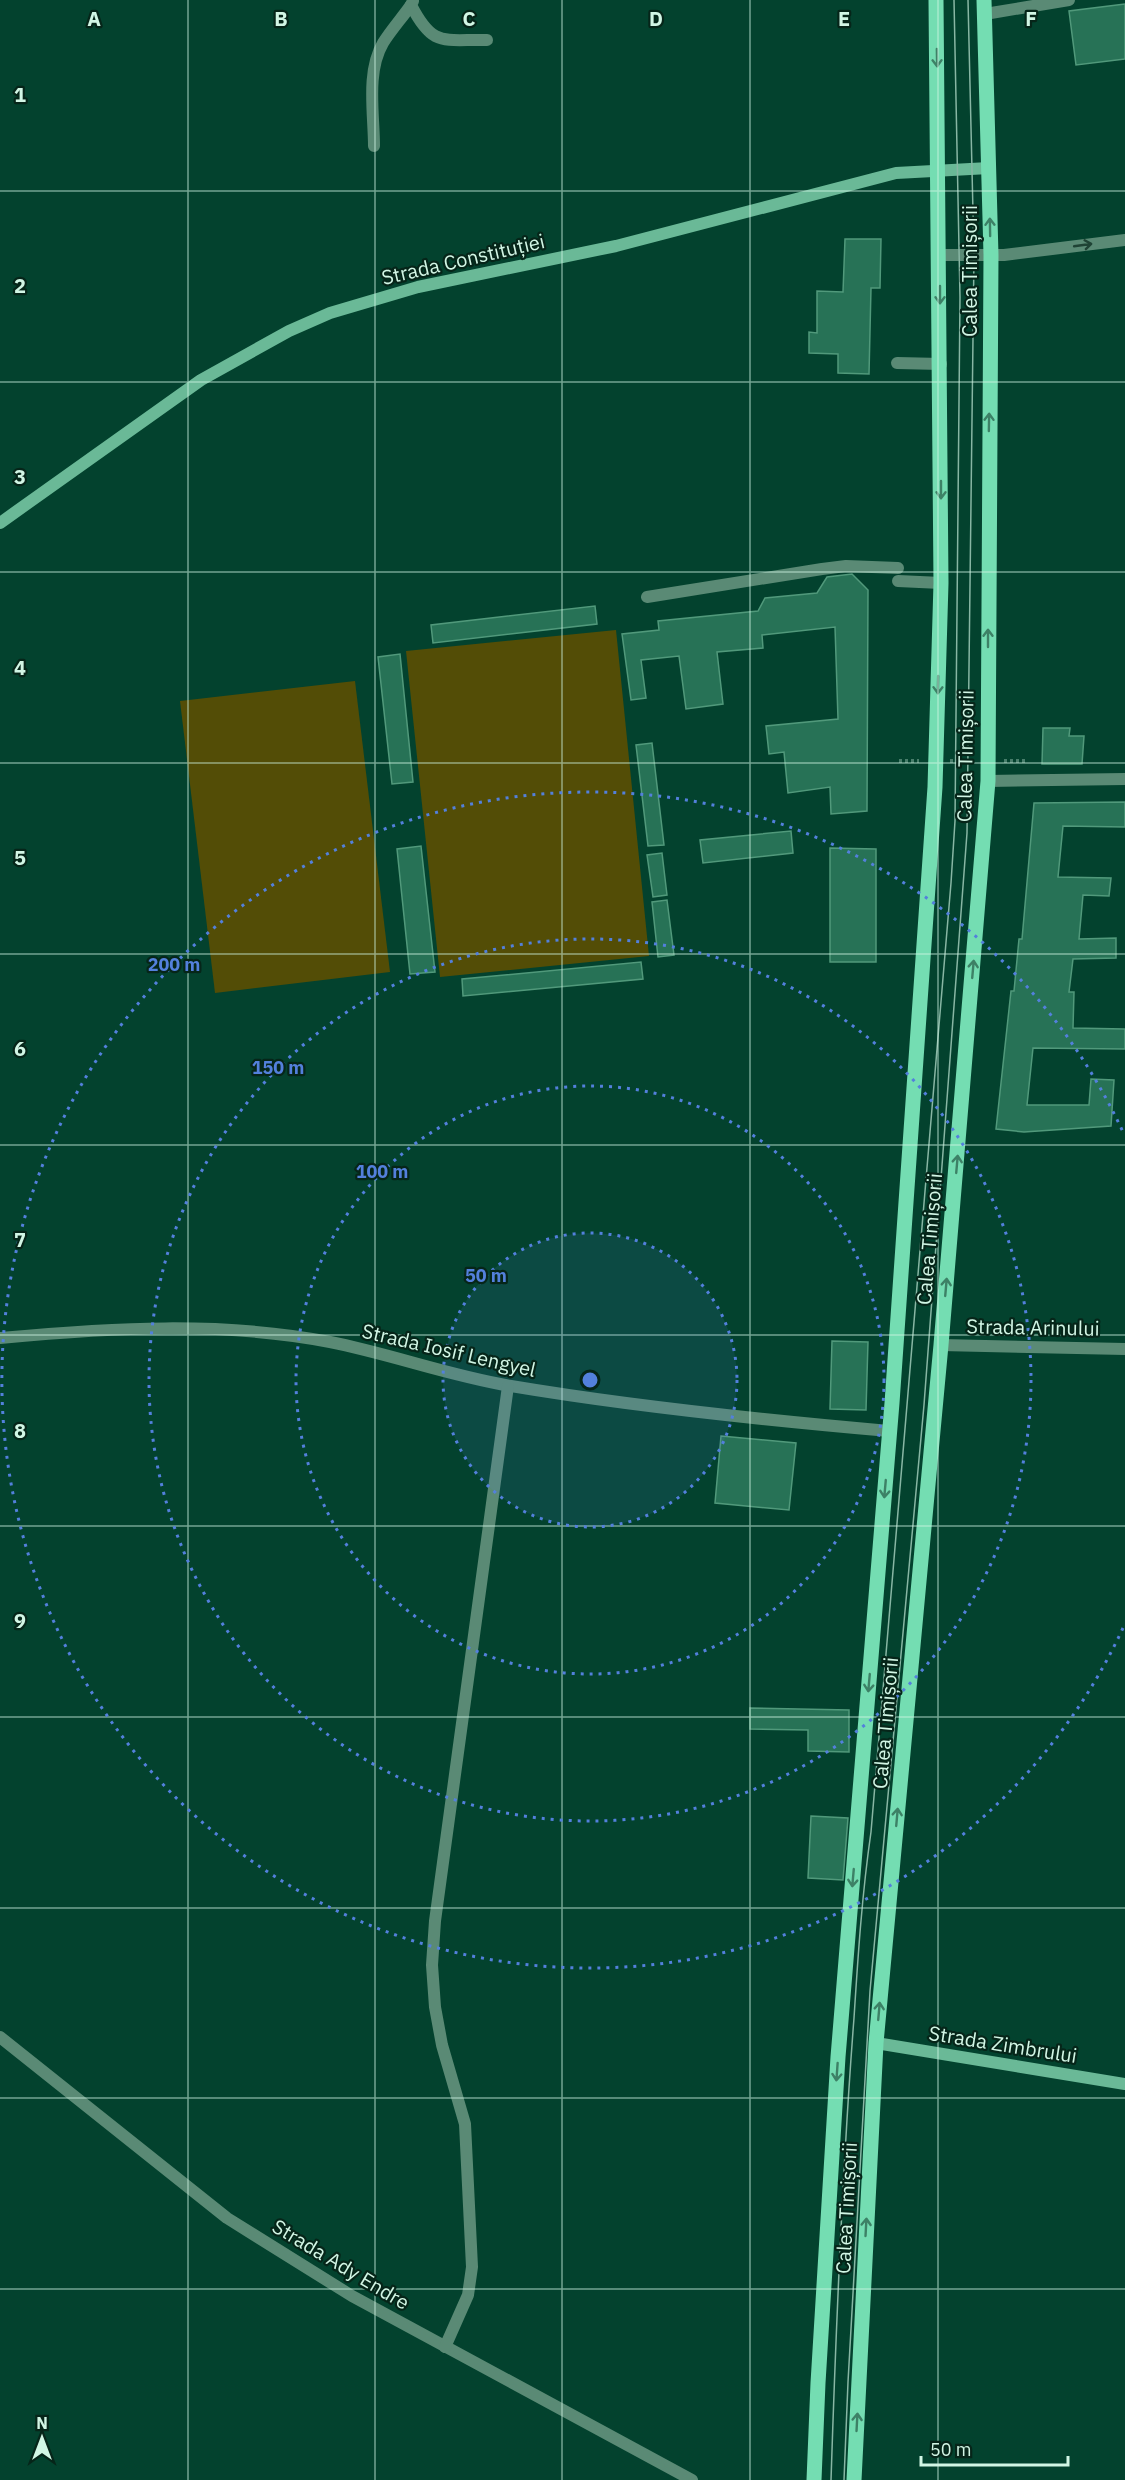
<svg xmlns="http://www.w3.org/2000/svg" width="1125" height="2480" font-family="'IBM Plex Sans',sans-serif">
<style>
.green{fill:#534d06}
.building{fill:#277256;stroke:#51997b;stroke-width:1.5}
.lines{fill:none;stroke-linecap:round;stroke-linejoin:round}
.path{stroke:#487e6b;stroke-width:4;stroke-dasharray:3 3;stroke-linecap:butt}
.lane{stroke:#5a8a75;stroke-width:12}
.street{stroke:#5a8a75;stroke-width:12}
.secondary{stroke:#6ab997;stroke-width:12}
.primary{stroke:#74ddb2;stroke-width:15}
.tram{stroke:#88b6a4;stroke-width:1.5}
.oneway{stroke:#3d8166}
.oneway2{stroke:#1f4335}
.grid{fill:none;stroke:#d2f6e5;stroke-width:1.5;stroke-opacity:0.55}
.ring{fill:none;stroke:#5380dc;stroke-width:3;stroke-dasharray:3 6}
.labels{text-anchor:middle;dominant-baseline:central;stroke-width:4.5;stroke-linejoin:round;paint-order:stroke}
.street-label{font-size:20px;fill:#d2f6e5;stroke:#062519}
.grid-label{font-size:20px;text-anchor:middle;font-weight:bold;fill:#d2f6e5;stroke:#062519;stroke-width:4.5;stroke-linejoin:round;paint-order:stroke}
.centre{fill:#5380dc;stroke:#062519;stroke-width:3}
.ring-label{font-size:18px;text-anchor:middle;font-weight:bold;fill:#5380dc;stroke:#062519;stroke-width:4.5;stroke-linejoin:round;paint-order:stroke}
</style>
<rect width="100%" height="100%" fill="#03422e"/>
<g class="green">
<polygon points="616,630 649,956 440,977 406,651"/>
<polygon points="355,681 390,972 215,993 180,701"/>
</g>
<g class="building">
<polygon points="1125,4 1125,59 1076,65 1069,11"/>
<polygon points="845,239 881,239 880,288 871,288 869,374 838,373 838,354 809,353 809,332 817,333 817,291 843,292"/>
<polygon points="852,574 868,590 867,811 831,814 830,787 788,793 784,752 769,754 766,726 838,719 835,627 762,635 763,648 717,652 723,704 686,709 679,656 641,660 646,698 631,700 622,634 659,630 658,621 758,611 765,598 817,593 827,577"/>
<polygon points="595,606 597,624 433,643 431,625"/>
<polygon points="400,654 413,782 392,784 378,657"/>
<polygon points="1043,728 1070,728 1069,736 1084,736 1082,764 1042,764"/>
<polygon points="652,743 664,845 648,846 636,745"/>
<polygon points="1125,802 1125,827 1063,826 1058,877 1111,878 1109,896 1083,895 1079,939 1116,938 1116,958 1073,959 1069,992 1074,992 1073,1028 1125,1029 1125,1049 1033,1048 1027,1105 1089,1105 1091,1079 1114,1080 1111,1126 1024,1132 996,1129 1011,991 1014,991 1019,939 1022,939 1034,803"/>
<polygon points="791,831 793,853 703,863 700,840"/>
<polygon points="421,846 435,972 410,974 397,849"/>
<polygon points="830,848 876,849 876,962 830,962"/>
<polygon points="662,853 667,895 653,897 647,855"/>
<polygon points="667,900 674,955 658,957 652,902"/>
<polygon points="641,962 643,979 463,996 462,979"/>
<polygon points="832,1341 868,1342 866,1410 830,1409"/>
<polygon points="721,1436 796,1443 789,1510 715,1503"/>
<polygon points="750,1708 849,1710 849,1752 808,1751 808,1730 750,1729"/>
<polygon points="811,1816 848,1818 843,1880 808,1878"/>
</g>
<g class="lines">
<g class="path">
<polyline points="899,761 919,761"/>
<polyline points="950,761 973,761"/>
<polyline points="1004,761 1028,761"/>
</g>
<g class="lane">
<path d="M 413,1 L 411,5 C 433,48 443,39 487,40"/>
<path d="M 374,146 C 374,114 366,72 383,43 C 391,30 402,18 411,5"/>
<polyline points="897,363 941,364"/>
<polyline points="898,581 941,583"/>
<polyline points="647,597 822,569 846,566 898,568"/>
</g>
<g class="street">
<polyline points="985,14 1069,0"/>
<polyline points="940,255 1004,255 1125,240"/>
<polyline points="988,781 1125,779"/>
<path d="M 0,1338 C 110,1328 221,1321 330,1342 C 391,1354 450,1376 511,1386 C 636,1407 763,1420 889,1431"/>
<polyline points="941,1345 1125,1349"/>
<polyline points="0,2037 227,2218 352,2296 692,2480"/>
<polyline points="445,2347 468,2295 472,2267 465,2124 442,2045 435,2007 432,1965 435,1921 508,1386"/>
</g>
<g class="secondary">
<polyline points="0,523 201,380 289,331 330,313 418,287 616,246 896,173 989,168"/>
<polyline points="876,2043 1125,2084"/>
</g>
<g class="primary">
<polyline points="814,2480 818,2383 838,2057 892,1403 935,787 941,583 936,0"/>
<polyline points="854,2480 876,2043 941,1345 988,781 991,255 984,0"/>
</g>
<g class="tram">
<path d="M 831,2480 C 836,2326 842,2172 854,2018 C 858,1956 862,1894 871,1832 L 951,883 L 955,821 L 960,297 L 954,0"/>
<polyline points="844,2480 848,2382 870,1991 924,1405 967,833 974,255 968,0"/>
</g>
</g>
<defs><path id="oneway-shaft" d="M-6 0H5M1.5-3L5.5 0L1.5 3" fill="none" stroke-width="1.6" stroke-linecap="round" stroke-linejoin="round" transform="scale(1.5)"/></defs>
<g class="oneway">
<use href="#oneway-shaft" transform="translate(937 58) rotate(89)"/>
<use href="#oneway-shaft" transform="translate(990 227) rotate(-91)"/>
<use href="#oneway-shaft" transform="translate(940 295) rotate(90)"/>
<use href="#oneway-shaft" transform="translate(989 422) rotate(-89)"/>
<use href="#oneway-shaft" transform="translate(941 490) rotate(90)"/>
<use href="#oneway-shaft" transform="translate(988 638) rotate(-90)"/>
<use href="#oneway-shaft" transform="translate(938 685) rotate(91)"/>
<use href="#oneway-shaft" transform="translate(973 969) rotate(-85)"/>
<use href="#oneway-shaft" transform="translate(957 1164) rotate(-85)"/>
<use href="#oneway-shaft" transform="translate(946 1287) rotate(-85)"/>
<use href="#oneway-shaft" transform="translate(885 1489) rotate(95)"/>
<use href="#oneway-shaft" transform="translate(869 1683) rotate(95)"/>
<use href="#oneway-shaft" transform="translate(897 1817) rotate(-85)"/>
<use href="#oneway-shaft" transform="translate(853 1878) rotate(95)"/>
<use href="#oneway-shaft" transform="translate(879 2011) rotate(-85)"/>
<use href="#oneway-shaft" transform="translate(837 2072) rotate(94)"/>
<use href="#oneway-shaft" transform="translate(866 2227) rotate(-87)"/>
<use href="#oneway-shaft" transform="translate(857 2422) rotate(-87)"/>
</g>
<use class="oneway2" href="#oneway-shaft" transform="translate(1083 245) rotate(-8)"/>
<path class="grid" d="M 188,0 L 188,2480M 375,0 L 375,2480M 562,0 L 562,2480M 750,0 L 750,2480M 938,0 L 938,2480M 0,191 L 1125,191M 0,382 L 1125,382M 0,572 L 1125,572M 0,763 L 1125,763M 0,954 L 1125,954M 0,1145 L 1125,1145M 0,1335 L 1125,1335M 0,1526 L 1125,1526M 0,1717 L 1125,1717M 0,1908 L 1125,1908M 0,2098 L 1125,2098M 0,2289 L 1125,2289"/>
<circle cx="590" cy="1380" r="147" fill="#5380dc" fill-opacity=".12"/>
<g class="ring">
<circle cx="590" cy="1380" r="147"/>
<circle cx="590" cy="1380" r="294"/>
<circle cx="590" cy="1380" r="441"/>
<path d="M1123 1628A588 588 0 1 1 1123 1132"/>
</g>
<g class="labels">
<g class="street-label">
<text transform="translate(463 259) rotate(-13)">Strada Constituției</text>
<text transform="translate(969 271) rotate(-90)">Calea Timișorii</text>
<text transform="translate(965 756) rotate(-89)">Calea Timișorii</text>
<text transform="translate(929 1239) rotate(-85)">Calea Timișorii</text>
<text transform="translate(1033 1327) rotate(1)">Strada Arinului</text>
<text transform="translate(449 1350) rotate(13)">Strada Iosif Lengyel</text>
<text transform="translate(885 1723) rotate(-85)">Calea Timișorii</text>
<text transform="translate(1003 2044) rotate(9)">Strada Zimbrului</text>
<text transform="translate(846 2208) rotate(-87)">Calea Timișorii</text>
<text transform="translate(341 2264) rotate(31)">Strada Ady Endre</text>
</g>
</g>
<g class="grid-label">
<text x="94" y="26">A</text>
<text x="281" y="26">B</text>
<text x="469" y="26">C</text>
<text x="656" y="26">D</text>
<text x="844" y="26">E</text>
<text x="1031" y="26">F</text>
<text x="20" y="102">1</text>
<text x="20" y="293">2</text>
<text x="20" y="484">3</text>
<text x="20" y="675">4</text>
<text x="20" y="865">5</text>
<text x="20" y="1056">6</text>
<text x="20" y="1247">7</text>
<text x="20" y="1438">8</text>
<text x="20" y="1628">9</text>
</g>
<circle cx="590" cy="1380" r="9" class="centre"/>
<g class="ring-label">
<text x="174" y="971">200 m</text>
<text x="278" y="1074">150 m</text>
<text x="382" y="1178">100 m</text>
<text x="486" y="1282">50 m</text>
</g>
<g transform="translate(42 2438)" stroke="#062519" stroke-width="4.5" paint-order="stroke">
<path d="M0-4.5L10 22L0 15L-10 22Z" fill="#d2f6e5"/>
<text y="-9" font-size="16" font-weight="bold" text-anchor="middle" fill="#d2f6e5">N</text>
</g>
<path d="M921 2456v9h147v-9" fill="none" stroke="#d2f6e5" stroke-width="3"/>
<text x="930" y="2456" font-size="18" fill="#d2f6e5" stroke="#062519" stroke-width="4.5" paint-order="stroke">50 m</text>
</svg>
